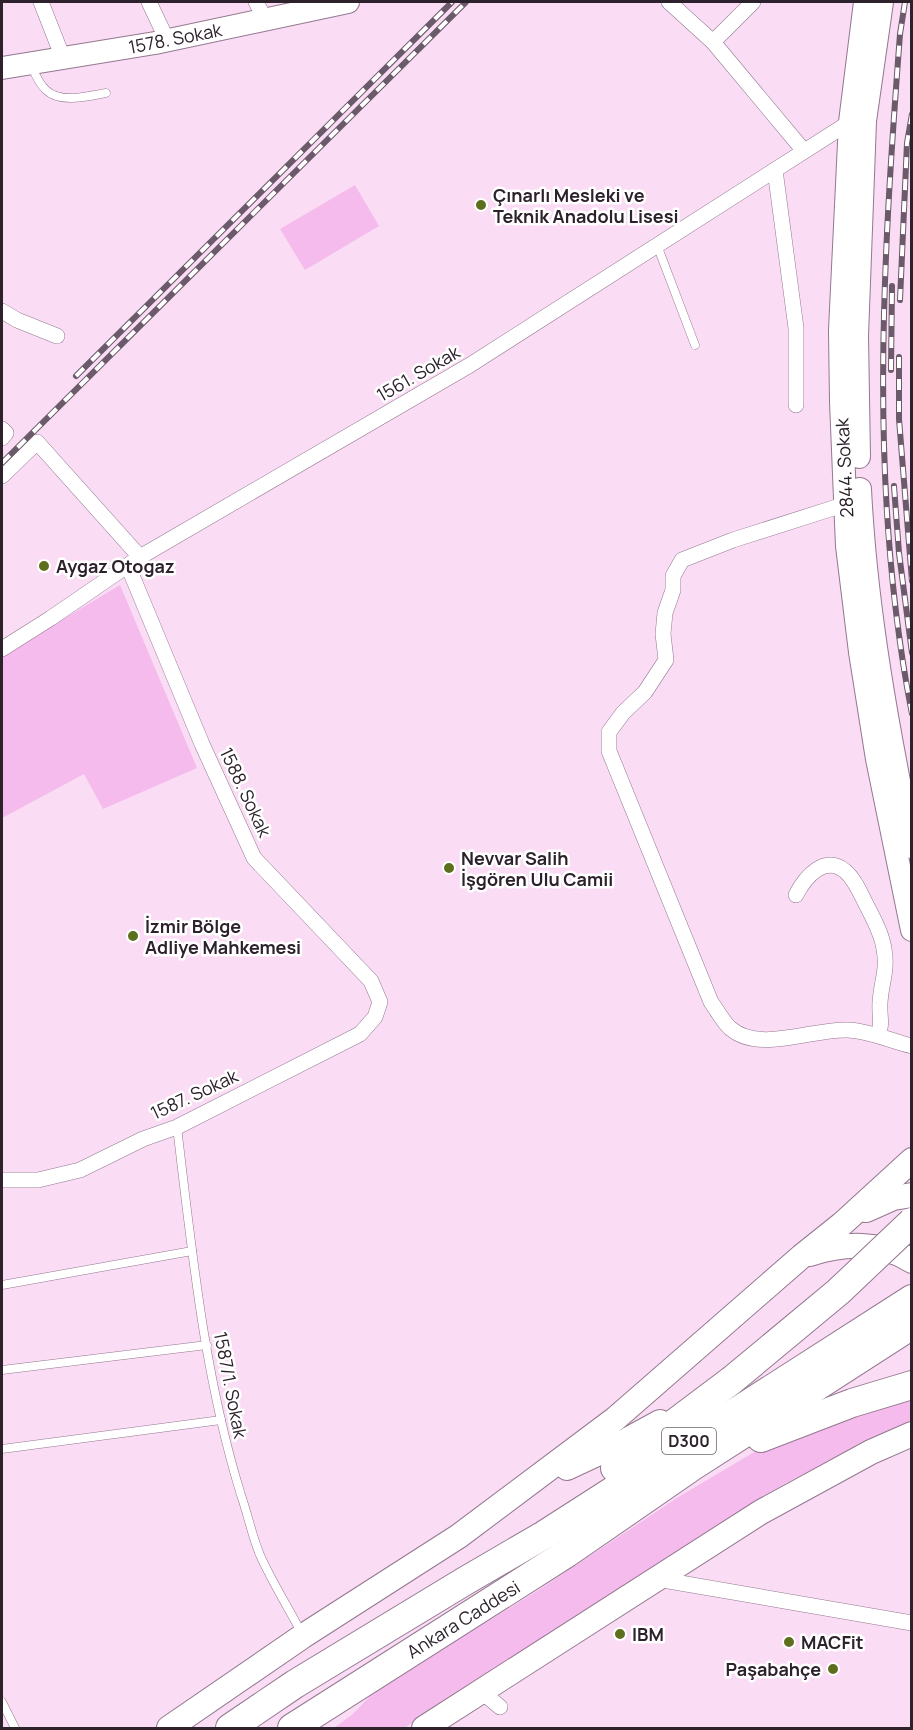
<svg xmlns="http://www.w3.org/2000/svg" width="913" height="1730" font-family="Manrope,sans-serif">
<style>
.green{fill:#f5bbec}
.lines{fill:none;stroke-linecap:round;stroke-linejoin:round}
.lane-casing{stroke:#93788f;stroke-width:9}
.street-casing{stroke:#93788f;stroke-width:16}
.secondary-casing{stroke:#93788f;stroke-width:24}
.primary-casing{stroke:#93788f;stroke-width:26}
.highway-casing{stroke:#93788f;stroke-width:30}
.lane{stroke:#fff;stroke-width:8}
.street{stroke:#fff;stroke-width:15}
.secondary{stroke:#fff;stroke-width:22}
.primary{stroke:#fff;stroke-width:24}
.highway{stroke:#fff;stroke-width:28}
.rail-casing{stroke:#6b5a69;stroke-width:6}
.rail{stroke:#fff;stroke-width:4;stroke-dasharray:11;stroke-linecap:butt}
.highway-bridge-casing{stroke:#93788f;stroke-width:30;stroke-linecap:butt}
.highway-bridge{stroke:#fff;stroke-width:28}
.poi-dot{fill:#5d6f1d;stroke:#fff;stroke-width:2}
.labels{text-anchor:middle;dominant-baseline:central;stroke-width:5;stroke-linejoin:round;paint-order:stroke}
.shield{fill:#fff;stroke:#6c646b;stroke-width:1.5}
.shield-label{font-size:16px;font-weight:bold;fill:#2d222c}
.street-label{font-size:18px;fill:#2d222c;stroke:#fff}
.poi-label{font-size:18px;font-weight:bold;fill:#2d222c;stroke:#fff;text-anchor:start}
</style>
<rect width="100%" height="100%" fill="#fadcf5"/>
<g class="green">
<polygon points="355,185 379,226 305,270 280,229"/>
<polygon points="120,585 197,768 103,809 84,774 2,818 2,656"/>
<polygon points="911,1401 911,1420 910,1421 786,1483 672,1555 571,1623 404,1728 334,1728 353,1714 377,1689 534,1593 680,1496 768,1444 809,1434 875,1410"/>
</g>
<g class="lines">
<g class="lane-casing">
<g id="lane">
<path d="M 31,65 C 35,74 39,84 46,90 C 60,104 89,96 106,93"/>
<polyline points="657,245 695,345"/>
<path d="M 177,1127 C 192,1251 204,1376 241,1495 C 248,1515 252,1536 260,1555 C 272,1582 288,1607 301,1632"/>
<polyline points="2,1285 192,1251"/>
<polyline points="2,1370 207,1345"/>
<polyline points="2,1449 221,1420"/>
<polyline points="2,1702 15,1728"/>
</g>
</g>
<g class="street-casing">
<g id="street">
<polyline points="41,2 63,58"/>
<polyline points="149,2 167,40"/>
<polyline points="256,2 265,19"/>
<polyline points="669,2 713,42 753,2"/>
<polyline points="713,42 804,151"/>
<polyline points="775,170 796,328 796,405"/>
<polyline points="2,311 17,320 57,336"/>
<polyline points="2,429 6,433 2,438"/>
<polyline points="2,476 37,442 140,557"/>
<path d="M 846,504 L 733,540 L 682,560 L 673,576 L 673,590 L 665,613 L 663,634 L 666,660 L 645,692 L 623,713 L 609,732 L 609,751 L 711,1002 C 717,1010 723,1022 730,1028 C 759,1054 814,1028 848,1030 C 871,1031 890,1041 912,1046"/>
<polyline points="2,649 51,618 140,557 470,365 850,122 856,122"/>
<path d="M 796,895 C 805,877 825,854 845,871 C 855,879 861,895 867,906 C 874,920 882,934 884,949 C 888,970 881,983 880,1003 C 879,1015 883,1024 878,1035"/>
<polyline points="2,1180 38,1180 80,1170 143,1139 177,1127 360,1034 375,1017 380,1002 371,981 254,858 202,744 128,566"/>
<polyline points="657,1579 912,1623"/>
<polyline points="482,1692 500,1707"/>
</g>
</g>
<g class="secondary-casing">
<g id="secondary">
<polyline points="865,2 850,122 840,330 841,402 847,546 860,652 877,759 912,930"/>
<polyline points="2,68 155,43 348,2"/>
<polyline points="859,457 857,336 865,121 882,2"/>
<path d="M 860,489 C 866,610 888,729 912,847"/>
</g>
</g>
<g class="primary-casing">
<g id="primary">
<polyline points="866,1210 893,1198 912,1195"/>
<path d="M 810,1254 C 842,1243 882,1241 912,1261"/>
<polyline points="567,1468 627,1440 660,1422"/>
<polyline points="169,1728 303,1636 459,1536 615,1419 802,1256 842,1224 912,1160"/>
<polyline points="424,1728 761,1512 871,1452 912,1434"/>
</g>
</g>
<g class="highway-casing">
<g id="highway">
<polyline points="761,1438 852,1403 912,1385"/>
<polyline points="615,1468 732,1380"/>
<polyline points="230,1728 295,1684 465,1581 544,1535 912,1299"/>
<polyline points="292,1728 567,1553 693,1466 912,1325"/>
</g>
</g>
<use href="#lane" class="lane"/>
<use href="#street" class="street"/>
<use href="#secondary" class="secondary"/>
<use href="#primary" class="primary"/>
<use href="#highway" class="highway"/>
<g class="rail-casing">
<g id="rail">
<path d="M 905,2 L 900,34 C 883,260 868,489 912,714"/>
<polyline points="900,300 907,143 912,114"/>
<polyline points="899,357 899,419 912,581"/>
<polyline points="891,370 892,286"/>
<polyline points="76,376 452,2"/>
<polyline points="2,463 466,2"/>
<polyline points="894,486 899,553 912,653"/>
</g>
</g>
<use href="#rail" class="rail"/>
<g class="highway-bridge-casing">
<polyline id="highway-bridge" points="732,1380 838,1292 912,1222"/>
</g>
<use href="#highway-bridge" class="highway-bridge"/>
</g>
<g class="poi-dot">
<circle cx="481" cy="205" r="6"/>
<circle cx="44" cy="566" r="6"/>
<circle cx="449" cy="868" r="6"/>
<circle cx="133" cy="936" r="6"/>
<circle cx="620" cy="1634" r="6"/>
<circle cx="789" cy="1642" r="6"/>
<circle cx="833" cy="1669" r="6"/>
</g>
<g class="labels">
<rect class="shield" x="662" y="1428" width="54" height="26" rx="4.5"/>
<g class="shield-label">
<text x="689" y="1441">D300</text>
</g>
<g class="street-label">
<text transform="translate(175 38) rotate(-11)">1578. Sokak</text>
<text transform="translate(418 373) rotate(-30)">1561. Sokak</text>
<text transform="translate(844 468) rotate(-93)">2844. Sokak</text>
<text transform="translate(246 792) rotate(65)">1588. Sokak</text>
<text transform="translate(194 1094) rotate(-25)">1587. Sokak</text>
<text transform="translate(231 1385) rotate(79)">1587/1. Sokak</text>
<text transform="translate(463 1619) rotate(-32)">Ankara Caddesi</text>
</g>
<g class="poi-label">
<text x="493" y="195">Çınarlı Mesleki ve<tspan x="493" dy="21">Teknik Anadolu Lisesi</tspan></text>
<text x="56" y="566">Aygaz Otogaz</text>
<text x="461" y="858">Nevvar Salih<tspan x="461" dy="21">İşgören Ulu Camii</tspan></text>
<text x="145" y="926">İzmir Bölge<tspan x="145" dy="21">Adliye Mahkemesi</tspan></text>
<text x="632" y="1634">IBM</text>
<text x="801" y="1642">MACFit</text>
<text x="821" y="1669" text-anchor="end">Paşabahçe</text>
</g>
</g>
<rect width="913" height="1730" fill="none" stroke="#2d222c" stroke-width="6"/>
</svg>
